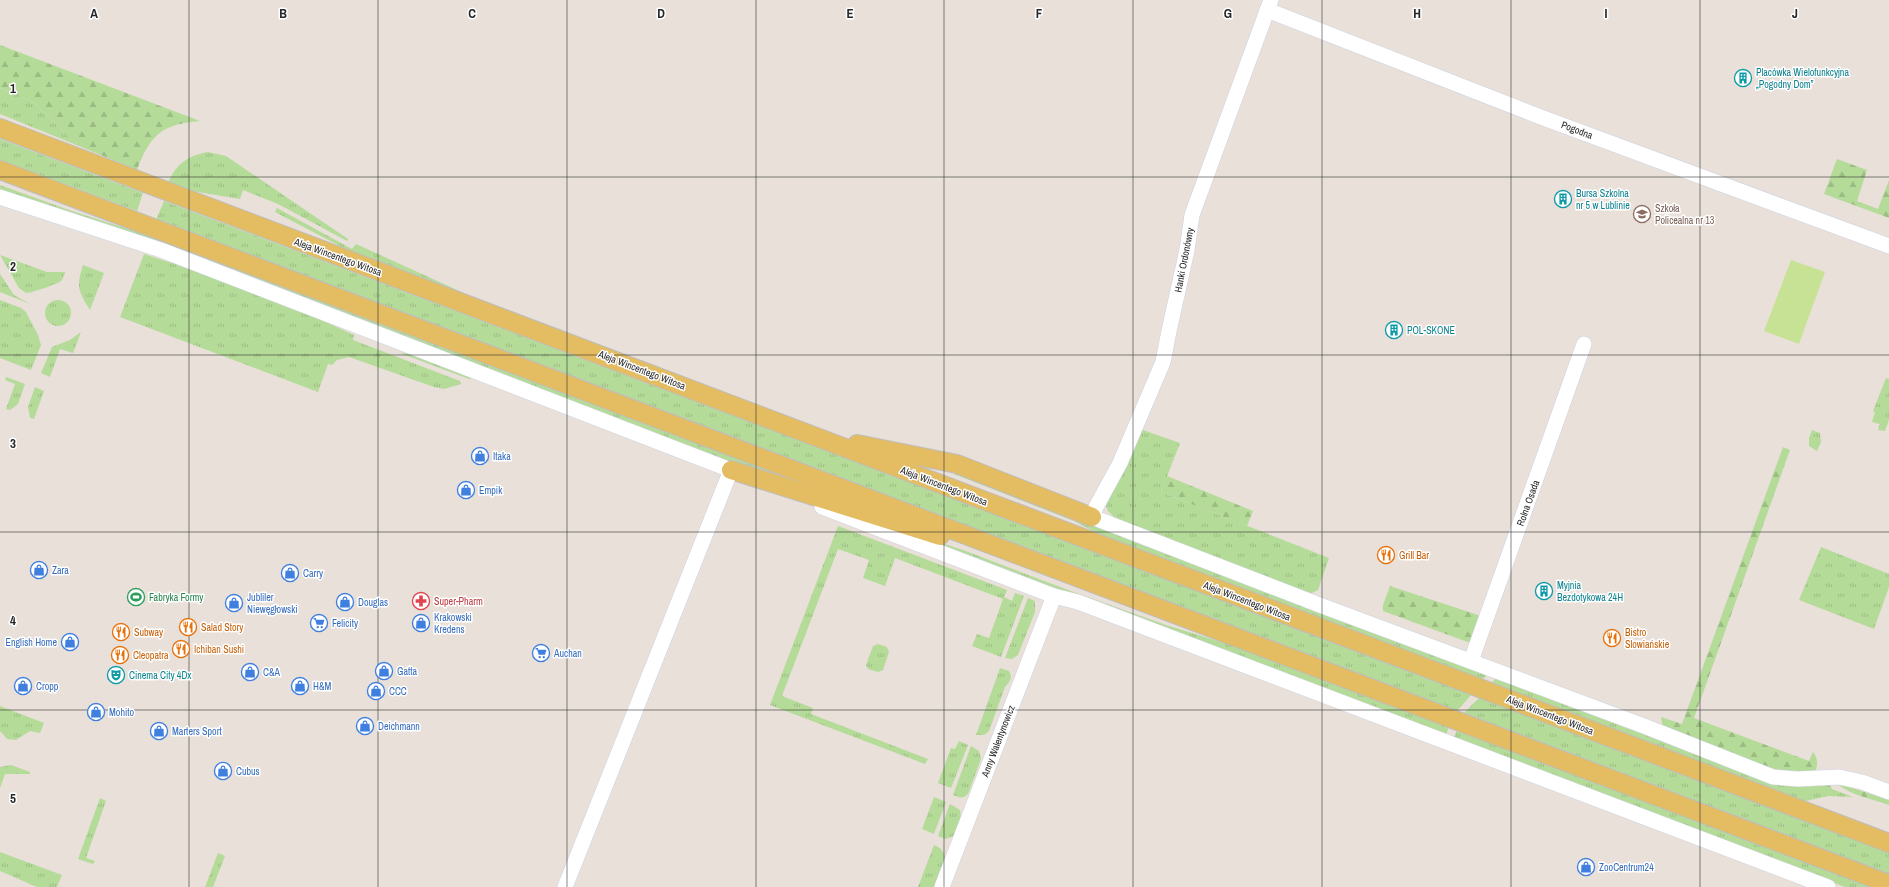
<svg xmlns="http://www.w3.org/2000/svg" width="1889" height="887" font-family="'Archivo Narrow',sans-serif">
<style>
.grass{fill:url(#grass-tufts)}
.forest{fill:url(#forest-firs)}
.pitch{fill:#c8e295}
.lines{fill:none;stroke-linecap:round;stroke-linejoin:round}
.minor-casing{stroke:#ced3df;stroke-width:16}
.major-casing{stroke:#bebebe;stroke-width:20}
.minor{stroke:#fff;stroke-width:15}
.major{stroke:#e4bc62;stroke-width:18}
.grid{fill:none;stroke:#272727;stroke-width:1;stroke-opacity:0.55}
.labels{text-anchor:middle;dominant-baseline:central;stroke-width:3;stroke-linejoin:round;paint-order:stroke}
.culture-label{font-size:10px;fill:#0d838f;stroke:#fff;text-anchor:start}
.street-label{font-size:10px;fill:#272727;stroke:#fff}
.education-label{font-size:10px;fill:#785e54;stroke:#fff;text-anchor:start}
.shop-label{font-size:10px;fill:#366cbe;stroke:#fff;text-anchor:start}
.food-label{font-size:10px;fill:#c56008;stroke:#fff;text-anchor:start}
.leisure-label{font-size:10px;fill:#27864d;stroke:#fff;text-anchor:start}
.health-label{font-size:10px;fill:#be3a42;stroke:#fff;text-anchor:start}
.grid-label{font-size:13px;text-anchor:middle;font-weight:bold;fill:#272727;stroke:#fff;stroke-width:3;stroke-linejoin:round;paint-order:stroke}
</style>
<defs>
<pattern id="grass-tufts" width="24" height="20" patternUnits="userSpaceOnUse"><rect width="24" height="20" fill="#b5db99"/><path d="M3 7l-1-3M5 7V3M7 7l1-3M15 17l-1-3M17 17v-4M19 17l1-3" fill="none" stroke="#9cbc84"/></pattern>
<pattern id="forest-firs" width="22" height="20" patternUnits="userSpaceOnUse"><rect width="22" height="20" fill="#b5db99"/><path d="M5 1l3.5 6h-7zM16 11l3.5 6h-7z" fill="#9cbc84"/></pattern>
</defs>
<rect width="100%" height="100%" fill="#e8e0d9"/>
<g class="grass">
<polygon points="0,88 33,102 79,146 0,114"/>
<polygon points="0,139 143,193 137,211 0,160"/>
<path d="M 208,152 L 226,156 L 348,239 L 347,241 L 278,204 L 243,190 L 240,199 L 186,190 L 168,183 C 176,164 187,156 208,152 Z"/>
<polygon points="0,185 69,210 212,256 905,520 796,486 0,191"/>
<polygon points="164,201 1472,694 1457,711 156,220"/>
<polygon points="277,208 352,249 356,244 466,294 465,296 355,254 275,212"/>
<path d="M 144,254 C 216,277 287,302 354,335 L 353,340 L 460,381 L 461,384 L 444,389 L 434,387 L 349,357 L 337,360 L 332,365 L 328,364 L 318,392 L 120,317 Z"/>
<path d="M 0,255 L 47,272 L 65,272 C 64,275 63,279 61,281 C 57,284 32,293 26,293 L 19,288 Z"/>
<path d="M 83,265 L 104,273 L 90,310 C 78,291 76,287 83,265 Z"/>
<polygon points="0,274 14,295 30,304 0,292"/>
<polygon points="0,300 21,308 26,312 38,335 41,345 31,370 0,358"/>
<circle cx="58" cy="313" r="13"/>
<polygon points="81,332 73,353 60,349 50,377 41,373 52,347 70,340"/>
<polygon points="400,353 419,355 476,377 469,379"/>
<polygon points="6,377 25,384 18,404 10,410 6,409 15,384 5,380"/>
<polygon points="1886,378 1889,379 1889,420 1885,431 1878,430 1880,424 1872,422 1875,412 1873,411"/>
<polygon points="35,387 44,391 34,419 30,418 28,407"/>
<polygon points="1140,429 1180,443 1161,492 1329,558 1318,590 1310,594 1117,520 1108,511 1106,506"/>
<polygon points="1812,430 1820,433 1821,442 1817,451 1809,446 1809,438"/>
<polygon points="956,470 1488,674 1482,680 1348,628 1114,542 1074,521 954,474"/>
<polygon points="838,526 1007,590 1004,597 1012,601 1015,593 1024,596 1001,657 972,646 977,634 989,638 1003,599 895,558 885,586 863,578 869,560 838,549 782,696 813,708 811,714 928,759 925,764 770,705"/>
<polygon points="902,530 963,550 1068,590 1166,625 1247,650 1449,727 1446,735 1072,593 1059,591"/>
<polygon points="1821,547 1889,574 1889,587 1874,629 1799,600"/>
<polygon points="1028,598 1035,601 1035,612 1018,655 1012,659 1005,658"/>
<polygon points="878,644 887,647 889,652 883,670 878,672 868,669 866,665 873,646"/>
<path d="M 1000,668 L 1009,671 C 1013,678 1010,681 1005,687 L 989,731 L 984,735 L 976,735 Z"/>
<polygon points="1497,677 1549,699 1768,781 1801,787 1830,785 1832,789 1853,797 1829,796 1801,802 1491,684"/>
<polygon points="1480,697 1889,852 1889,874 1464,713"/>
<polygon points="0,706 44,723 40,733 30,731 16,740 7,739 0,731"/>
<polygon points="1457,729 1874,887 1845,887 1454,738"/>
<polygon points="959,741 968,745 951,788 938,783 951,748 955,749"/>
<path d="M 971,746 L 979,751 L 981,759 L 968,794 C 963,799 959,798 953,795 Z"/>
<polygon points="11,765 30,772 30,774 5,774 0,788 0,767"/>
<polygon points="934,797 946,802 934,834 922,829"/>
<polygon points="100,798 106,801 86,858 95,861 93,864 78,859"/>
<polygon points="950,804 960,810 961,818 954,836 945,839 938,836"/>
<path d="M 934,845 C 955,853 940,873 934,887 L 918,887 Z"/>
<polygon points="0,852 62,875 57,887 37,887 0,871"/>
<polygon points="218,853 225,856 213,887 205,887"/>
</g>
<g class="forest">
<path d="M 0,45 L 200,121 C 162,124 150,135 137,170 L 79,146 L 33,102 L 0,88 Z"/>
<polygon points="1837,159 1867,170 1857,201 1878,209 1889,180 1889,218 1824,194"/>
<path d="M 1783,447 L 1790,450 L 1694,718 L 1809,761 L 1813,752 C 1818,758 1818,765 1815,772 L 1785,775 L 1663,728 L 1661,717 L 1682,724 Z"/>
<polygon points="1167,476 1253,511 1247,526 1161,492"/>
<polygon points="1390,586 1484,617 1473,644 1383,611 1383,605"/>
<path d="M 1837,783 L 1889,800 L 1889,805 C 1873,799 1849,795 1837,783 Z"/>
</g>
<polygon class="pitch" points="1791,260 1825,272 1799,344 1764,331"/>
<g class="lines">
<g class="minor-casing">
<g id="minor">
<polyline points="1271,0 1192,215 1187,250 1169,331 1163,362 1120,463 1096,507 1092,517 1317,604 1644,726 1773,777 1798,779 1839,777 1862,782 1889,792"/>
<polyline points="1267,10 1538,116 1889,246"/>
<polyline points="0,197 161,250 741,474"/>
<polyline points="822,507 1054,596 1078,602 1828,887"/>
<polyline points="1471,661 1584,344"/>
<polyline points="565,887 731,470"/>
<polyline points="942,887 1054,596"/>
</g>
</g>
<g class="major-casing">
<g id="major">
<polyline points="0,128 1889,843"/>
<polyline points="0,170 1889,884"/>
<polyline points="857,444 957,464 1092,517"/>
<polyline points="731,470 940,536"/>
</g>
</g>
<use href="#minor" class="minor"/>
<use href="#major" class="major"/>
</g>
<path class="grid" d="M 189,0 L 189,887M 378,0 L 378,887M 567,0 L 567,887M 756,0 L 756,887M 944,0 L 944,887M 1133,0 L 1133,887M 1322,0 L 1322,887M 1511,0 L 1511,887M 1700,0 L 1700,887M 0,177 L 1889,177M 0,355 L 1889,355M 0,532 L 1889,532M 0,710 L 1889,710"/>
<defs>
<g id="building-ring" transform="scale(0.9)"><circle r="9.5" fill="#fff" stroke="#0f9aa8" stroke-width="1.5"/><path d="M-4-6H4V6H1V3H-1V6H-4ZM-2.5-4.3h1.7v1.8h-1.7ZM.8-4.3h1.7v1.8H.8ZM-2.5-1h1.7V.8h-1.7ZM.8-1h1.7V.8H.8Z" fill="#0f9aa8"/></g>
<g id="university-ring" transform="scale(0.9)"><circle r="9.5" fill="#fff" stroke="#8d6e63" stroke-width="1.5"/><path d="M0-5L7-2L0 1L-7-2ZM-4 1L0 2.5L4 1V4Q0 6-4 4Z" fill="#8d6e63"/></g>
<g id="shop-ring" transform="scale(0.9)"><circle r="9.5" fill="#fff" stroke="#3f7fe0" stroke-width="1.5"/><path d="M-5-2.5h2.3a2.7 3.5 0 0 1 5.4 0H5L5.5 6h-11ZM-1.5-2.5h3a1.5 2.3 0 0 0-3 0Z" fill="#3f7fe0"/></g>
<g id="restaurant-ring" transform="scale(0.9)"><circle r="9.5" fill="#fff" stroke="#e8710a" stroke-width="1.5"/><path d="M-5-6h1v4h1v-4h1v4h1v-4h1v5L-1.5 .5V6h-2V.5L-5-1ZM5-6V6H3V1.5H1.5Q1.5-4 5-6Z" fill="#e8710a"/></g>
<g id="stadium-ring" transform="scale(0.9)"><circle r="9.5" fill="#fff" stroke="#2e9e5b" stroke-width="1.5"/><path d="M0-5a6.5 5 0 1 0 0 10a6.5 5 0 1 0 0-10ZM-3.5-1.8h7v3.6h-7Z" fill="#2e9e5b"/></g>
<g id="pharmacy-ring" transform="scale(0.9)"><circle r="9.5" fill="#fff" stroke="#e0444e" stroke-width="1.5"/><path d="M-2-6h4v4h4v4h-4v4h-4v-4h-4v-4h4Z" fill="#e0444e"/></g>
<g id="supermarket-ring" transform="scale(0.9)"><circle r="9.5" fill="#fff" stroke="#3f7fe0" stroke-width="1.5"/><path d="M-6-5.5h2.5l.6 2H6L4.5 2H-2.5L-4.4-4H-6ZM-1.5 3.2a1.3 1.3 0 1 0 .1 0ZM3 3.2a1.3 1.3 0 1 0 .1 0Z" fill="#3f7fe0"/></g>
<g id="theatre-ring" transform="scale(0.9)"><circle r="9.5" fill="#fff" stroke="#0f9aa8" stroke-width="1.5"/><path d="M-5-5.5Q0-4 5-5.5V0Q5 5 0 6Q-5 5-5 0ZM-3.3-2.5H-1v1.5H-3.3ZM1-2.5H3.3v1.5H1ZM-2.8 1Q0 5.5 2.8 1Z" fill="#0f9aa8"/></g>
</defs>
<g fill-rule="evenodd">
<use href="#building-ring" x="1743" y="78"/>
<use href="#building-ring" x="1563" y="199"/>
<use href="#university-ring" x="1642" y="214"/>
<use href="#building-ring" x="1394" y="330"/>
<use href="#shop-ring" x="480" y="456"/>
<use href="#shop-ring" x="466" y="490"/>
<use href="#restaurant-ring" x="1386" y="555"/>
<use href="#shop-ring" x="39" y="570"/>
<use href="#shop-ring" x="290" y="573"/>
<use href="#building-ring" x="1544" y="591"/>
<use href="#stadium-ring" x="136" y="597"/>
<use href="#pharmacy-ring" x="421" y="601"/>
<use href="#shop-ring" x="345" y="602"/>
<use href="#shop-ring" x="234" y="603"/>
<use href="#supermarket-ring" x="319" y="623"/>
<use href="#shop-ring" x="421" y="623"/>
<use href="#restaurant-ring" x="188" y="627"/>
<use href="#restaurant-ring" x="121" y="632"/>
<use href="#restaurant-ring" x="1612" y="638"/>
<use href="#shop-ring" x="70" y="642"/>
<use href="#restaurant-ring" x="181" y="649"/>
<use href="#supermarket-ring" x="541" y="653"/>
<use href="#restaurant-ring" x="120" y="655"/>
<use href="#shop-ring" x="384" y="671"/>
<use href="#shop-ring" x="250" y="672"/>
<use href="#theatre-ring" x="116" y="675"/>
<use href="#shop-ring" x="23" y="686"/>
<use href="#shop-ring" x="300" y="686"/>
<use href="#shop-ring" x="376" y="691"/>
<use href="#shop-ring" x="96" y="712"/>
<use href="#shop-ring" x="365" y="726"/>
<use href="#shop-ring" x="159" y="731"/>
<use href="#shop-ring" x="223" y="771"/>
<use href="#shop-ring" x="1586" y="867"/>
</g>
<g class="labels">
<g class="culture-label">
<text x="1756" y="72">Placówka Wielofunkcyjna<tspan x="1756" dy="12">„Pogodny Dom”</tspan></text>
<text x="1576" y="193">Bursa Szkolna<tspan x="1576" dy="12">nr 5 w Lublinie</tspan></text>
<text x="1407" y="330">POL-SKONE</text>
<text x="1557" y="585">Myjnia<tspan x="1557" dy="12">Bezdotykowa 24H</tspan></text>
<text x="129" y="675">Cinema City 4Dx</text>
</g>
<g class="street-label">
<text transform="translate(1577 130) rotate(21)">Pogodna</text>
<text transform="translate(338 257) rotate(20)">Aleja Wincentego Witosa</text>
<text transform="translate(1184 260) rotate(-79)">Hanki Ordonówny</text>
<text transform="translate(642 370) rotate(21)">Aleja Wincentego Witosa</text>
<text transform="translate(944 486) rotate(21)">Aleja Wincentego Witosa</text>
<text transform="translate(1528 503) rotate(-70)">Rolna Osada</text>
<text transform="translate(1247 601) rotate(21)">Aleja Wincentego Witosa</text>
<text transform="translate(1550 715) rotate(21)">Aleja Wincentego Witosa</text>
<text transform="translate(998 741) rotate(-69)">Anny Walentynowicz</text>
</g>
<g class="education-label">
<text x="1655" y="208">Szkoła<tspan x="1655" dy="12">Policealna nr 13</tspan></text>
</g>
<g class="shop-label">
<text x="493" y="456">Itaka</text>
<text x="479" y="490">Empik</text>
<text x="52" y="570">Zara</text>
<text x="303" y="573">Carry</text>
<text x="247" y="597">Jubliler<tspan x="247" dy="12">Niewęgłowski</tspan></text>
<text x="358" y="602">Douglas</text>
<text x="434" y="617">Krakowski<tspan x="434" dy="12">Kredens</tspan></text>
<text x="332" y="623">Felicity</text>
<text x="57" y="642" text-anchor="end">English Home</text>
<text x="554" y="653">Auchan</text>
<text x="397" y="671">Gatta</text>
<text x="263" y="672">C&amp;A</text>
<text x="36" y="686">Cropp</text>
<text x="313" y="686">H&amp;M</text>
<text x="389" y="691">CCC</text>
<text x="109" y="712">Mohito</text>
<text x="378" y="726">Deichmann</text>
<text x="172" y="731">Marters Sport</text>
<text x="236" y="771">Cubus</text>
<text x="1599" y="867">ZooCentrum24</text>
</g>
<g class="food-label">
<text x="1399" y="555">Grill Bar</text>
<text x="201" y="627">Salad Story</text>
<text x="134" y="632">Subway</text>
<text x="1625" y="632">Bistro<tspan x="1625" dy="12">Slowiańskie</tspan></text>
<text x="194" y="649">Ichiban Sushi</text>
<text x="133" y="655">Cleopatra</text>
</g>
<g class="leisure-label">
<text x="149" y="597">Fabryka Formy</text>
</g>
<g class="health-label">
<text x="434" y="601">Super-Pharm</text>
</g>
</g>
<g class="grid-label">
<text x="94" y="18">A</text>
<text x="283" y="18">B</text>
<text x="472" y="18">C</text>
<text x="661" y="18">D</text>
<text x="850" y="18">E</text>
<text x="1039" y="18">F</text>
<text x="1228" y="18">G</text>
<text x="1417" y="18">H</text>
<text x="1606" y="18">I</text>
<text x="1795" y="18">J</text>
<text x="13" y="93">1</text>
<text x="13" y="271">2</text>
<text x="13" y="448">3</text>
<text x="13" y="625">4</text>
<text x="13" y="803">5</text>
</g>
</svg>
